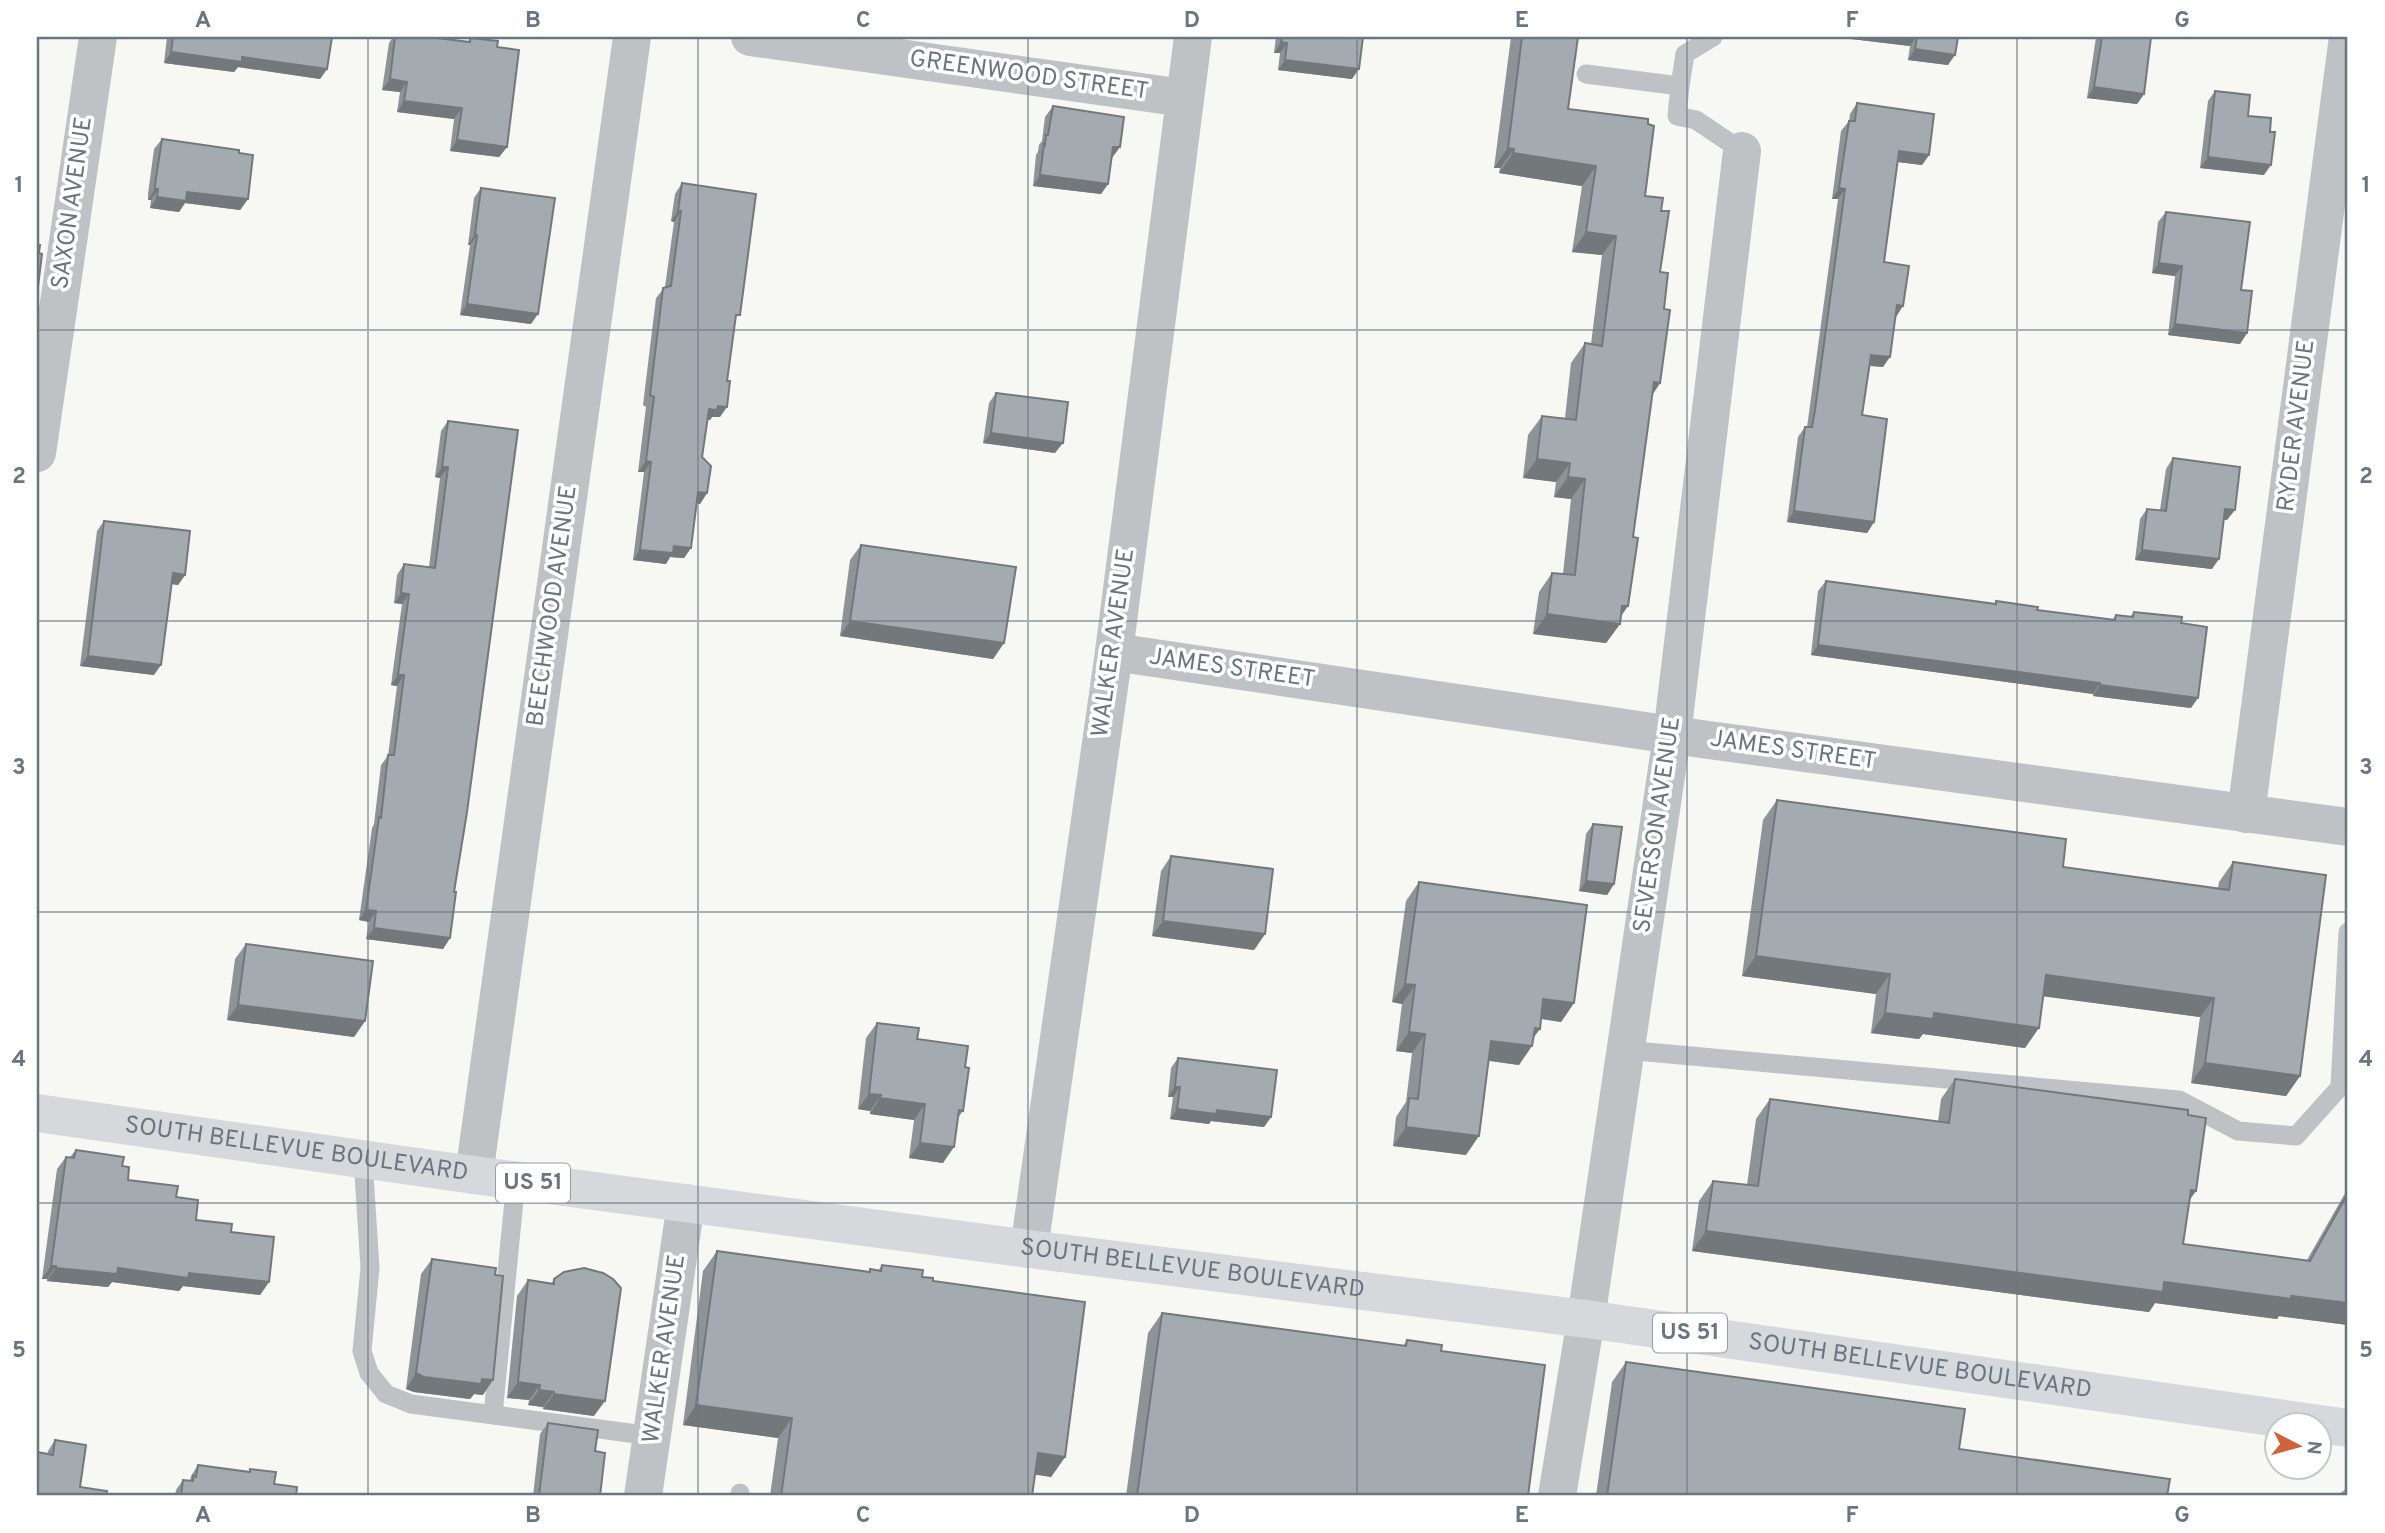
<svg xmlns="http://www.w3.org/2000/svg" width="2385" height="1533" font-family="Overpass,sans-serif">
<style>
.lines{fill:none;stroke-linecap:round;stroke-linejoin:round}
.service{stroke:#bec2c5;stroke-width:19}
.minor{stroke:#bec2c5;stroke-width:38}
.tertiary{stroke:#bec2c5;stroke-width:38}
.primary{stroke:#d5d9dc;stroke-width:38}
.rail{stroke:#a0a6ab;stroke-width:5;stroke-dasharray:10 5;stroke-linecap:butt}
.wall{fill:#8d9397}
.shaded-wall{fill:#73787b}
.building{fill:#a4abb0;stroke:#73787b;stroke-width:2}
.grid{fill:none;stroke:#697682;stroke-width:2;stroke-opacity:0.55}
.labels{text-anchor:middle;dominant-baseline:central;stroke-width:7;stroke-linejoin:round;paint-order:stroke}
.shield{fill:#fff;stroke:#969fa8;stroke-width:2}
.shield-label{font-size:23px;font-weight:bold;fill:#697682}
.street-label{font-size:24px;fill:#697682;stroke:#fff}
.neatline{fill:none;stroke:#697682;stroke-width:2.5}
.grid-label{font-size:23px;text-anchor:middle;font-weight:bold;fill:#697682}
</style>
<rect width="100%" height="100%" fill="#f7f7f4"/>
<g class="lines">
<g class="service">
<polyline points="1586,74 1680,86 1677,116 1696,120 1742,151"/>
<polyline points="1680,86 1685,54 1713,37"/>
<polyline points="1625,1050 2179,1100 2238,1131 2296,1136 2340,1087 2348,932"/>
<polyline points="363,1159 370,1268 362,1351 369,1373 386,1394 411,1404 652,1436"/>
<polyline points="493,1415 516,1180"/>
<polyline points="740,1496 740,1493"/>
</g>
<g class="minor">
<polyline points="750,37 1184,98"/>
<polyline points="37,453 98,37"/>
<polyline points="1114,652 1672,735 2348,827"/>
<polyline points="2246,814 2348,37"/>
<polyline points="474,1175 632,37"/>
<polyline points="643,1496 686,1203"/>
<polyline points="1557,1496 1586,1319 1672,735 1742,151"/>
</g>
<polyline class="tertiary" points="1029,1249 1114,652 1193,37"/>
<path class="primary" id="s1" d="M 37,1113 L 474,1175 L 1029,1249 L 1586,1319 L 2348,1428"/>
<polyline class="rail" points="2341,1496 2348,1490"/>
</g>
<g class="wall">
<polygon points="167,37 332,37 327,69 320,79 238,67 234,72 164,63"/>
<polygon points="393,37 429,37 468,42 470,38 497,47 507,147 499,157 450,151 454,119 397,112 400,92 382,90 389,43"/>
<polygon points="1276,37 1363,37 1352,79 1278,70 1280,53 1274,53"/>
<polygon points="1511,37 1578,37 1568,109 1645,196 1661,211 1660,272 1664,309 1660,383 1652,395 1633,537 1628,606 1620,617 1620,624 1606,643 1533,634 1539,592 1552,573 1563,574 1571,499 1554,497 1556,482 1523,478 1528,435 1542,416 1565,418 1571,363 1585,343 1591,344 1602,255 1572,252 1582,186 1499,173 1500,168 1494,168"/>
<polygon points="1843,37 1958,37 1948,65 1908,60 1910,46 1843,38"/>
<polygon points="2096,37 2151,37 2144,94 2137,104 2087,98"/>
<polygon points="2215,91 2248,116 2264,175 2200,168 2208,101"/>
<polygon points="1857,103 1929,155 1922,165 1897,162 1884,262 1896,317 1883,367 1869,366 1862,415 1874,522 1867,533 1787,522 1798,437 1805,427 1807,427 1808,420 1838,199 1832,199 1841,131 1849,121 1850,114"/>
<polygon points="1053,106 1112,158 1108,184 1101,194 1033,186 1036,155 1038,152 1039,145 1042,141 1045,117"/>
<polygon points="162,139 239,153 248,199 240,210 185,203 179,212 150,208 151,200 148,200 148,194 154,149"/>
<polygon points="682,183 735,322 720,417 712,417 710,420 707,420 702,457 707,493 700,504 697,503 691,548 684,558 670,557 666,564 633,560 644,472 638,472 646,407 643,405 656,298 665,287 674,222 671,221 675,194"/>
<polygon points="481,188 531,324 460,315 470,245 468,245 474,198"/>
<polygon points="2166,212 2247,333 2240,344 2168,335 2175,276 2152,273 2158,222"/>
<polygon points="996,393 1055,453 983,443 989,403"/>
<polygon points="448,421 454,892 450,938 443,949 366,939 369,922 359,920 372,828 374,824 381,765 388,756 397,686 391,685 402,604 394,603 397,575 404,564 429,567 440,478 435,477 441,431"/>
<polygon points="2173,458 2227,520 2224,520 2212,569 2135,560 2140,519 2147,509 2160,510 2166,469"/>
<polygon points="104,521 185,575 178,585 172,584 154,675 80,666 97,531"/>
<polygon points="861,545 1004,643 993,659 840,636 850,560"/>
<polygon points="1826,581 1994,604 1996,601 2037,610 2112,620 2116,615 2130,617 2134,612 2181,623 2191,708 2093,696 2093,694 1811,655 1818,591"/>
<polygon points="1777,800 2063,867 2218,888 2219,882 2233,862 2300,1076 2286,1096 2191,1083 2200,1017 2044,996 2025,1048 1923,1034 1919,1039 1871,1033 1876,994 1742,976 1763,820"/>
<polygon points="1593,824 1614,884 1607,895 1579,891 1586,834"/>
<polygon points="1171,856 1265,934 1254,950 1152,936 1161,871"/>
<polygon points="1419,882 1574,1003 1561,1022 1541,1019 1533,1038 1519,1065 1489,1061 1466,1155 1393,1146 1396,1117 1406,1102 1412,1053 1396,1051 1402,1004 1392,1002 1406,901"/>
<polygon points="246,944 365,1021 354,1037 227,1020 235,959"/>
<polygon points="877,1023 917,1039 965,1067 963,1111 958,1118 943,1163 909,1158 914,1120 870,1114 870,1111 858,1109 866,1038"/>
<polygon points="1178,1058 1271,1117 1264,1127 1211,1121 1209,1124 1170,1119 1173,1097 1168,1097 1171,1068"/>
<polygon points="1955,1079 2188,1115 2189,1201 2183,1244 2307,1260 2348,1188 2348,1325 2279,1316 2277,1319 2155,1303 2149,1312 1692,1251 1699,1201 1713,1181 1747,1185 1756,1119 1770,1099 1938,1122 1941,1099"/>
<polygon points="76,1150 122,1166 128,1180 176,1197 196,1220 231,1232 269,1282 260,1295 183,1286 179,1291 112,1282 108,1287 47,1281 47,1279 42,1279 57,1169 66,1157 70,1157"/>
<polygon points="717,1251 869,1272 870,1269 878,1271 882,1265 933,1281 1065,1457 1051,1477 1035,1474 1032,1496 770,1496 778,1438 683,1425 703,1271"/>
<polygon points="432,1259 483,1395 474,1394 470,1399 414,1392 406,1389 421,1274"/>
<polygon points="554,1279 594,1416 543,1409 543,1407 528,1405 529,1400 507,1398 517,1296 528,1280 551,1284"/>
<polygon points="1162,1313 1403,1346 1407,1340 1441,1351 1528,1496 1126,1496 1148,1333"/>
<polygon points="1626,1362 1959,1449 2167,1496 1596,1496 1612,1382"/>
<polygon points="548,1423 595,1451 600,1496 533,1496 540,1434"/>
<polygon points="55,1440 80,1487 37,1496 48,1451"/>
<polygon points="198,1465 249,1472 250,1469 274,1484 296,1496 175,1496 176,1490 183,1480 190,1481 191,1476"/>
</g>
<g class="shaded-wall">
<polygon points="1844,37 1916,37 1910,46 1843,38"/>
<polygon points="1281,42 1287,43 1280,53 1274,53"/>
<polygon points="1915,49 1955,55 1948,65 1908,60"/>
<polygon points="171,52 242,57 327,69 320,79 238,67 234,72 164,63"/>
<polygon points="1285,60 1359,69 1352,79 1278,70"/>
<polygon points="390,79 407,82 400,92 382,90"/>
<polygon points="2094,87 2144,94 2137,104 2087,98"/>
<polygon points="404,101 462,108 454,119 397,112"/>
<polygon points="457,140 507,147 499,157 450,151"/>
<polygon points="1113,147 1120,147 1112,158 1106,157"/>
<polygon points="1508,148 1514,149 1500,168 1494,168"/>
<polygon points="1899,151 1929,155 1922,165 1891,161"/>
<polygon points="1513,153 1596,166 1582,186 1499,173"/>
<polygon points="2208,157 2271,165 2264,175 2200,168"/>
<polygon points="1040,175 1108,184 1101,194 1033,186"/>
<polygon points="1839,188 1845,189 1838,199 1832,199"/>
<polygon points="155,189 158,189 151,200 148,200"/>
<polygon points="187,192 248,199 240,210 185,203 179,212 150,208 157,197"/>
<polygon points="678,211 681,211 674,222 671,221"/>
<polygon points="1586,232 1616,236 1602,255 1572,252"/>
<polygon points="475,234 477,235 470,245 468,245"/>
<polygon points="2159,263 2182,266 2175,276 2152,273"/>
<polygon points="467,304 538,314 531,324 460,315"/>
<polygon points="1897,305 1903,306 1896,317 1889,316"/>
<polygon points="2175,324 2247,333 2240,344 2168,335"/>
<polygon points="1871,355 1890,357 1883,367 1864,365"/>
<polygon points="1654,382 1660,383 1647,403"/>
<polygon points="718,406 727,407 720,417 712,417 710,420 701,419 709,409"/>
<polygon points="991,433 1063,443 1055,453 983,443"/>
<polygon points="1537,459 1570,463 1556,482 1523,478"/>
<polygon points="646,461 651,462 644,472 638,472"/>
<polygon points="442,467 448,467 440,478 435,477"/>
<polygon points="1568,477 1585,479 1571,499 1554,497"/>
<polygon points="698,492 707,493 700,504 691,502"/>
<polygon points="2225,509 2235,510 2227,520 2218,519"/>
<polygon points="1794,511 1874,522 1867,533 1787,522"/>
<polygon points="674,546 691,548 684,558 670,557 666,564 633,560 640,550"/>
<polygon points="2142,550 2219,559 2212,569 2135,560"/>
<polygon points="173,573 185,575 178,585 166,583"/>
<polygon points="401,593 409,594 402,604 394,603"/>
<polygon points="1622,606 1628,606 1616,623 1620,624 1606,643 1533,634 1547,614"/>
<polygon points="850,621 1004,643 993,659 840,636"/>
<polygon points="1818,645 2100,683 2093,694 1811,655"/>
<polygon points="88,656 161,665 154,675 80,666"/>
<polygon points="398,675 404,675 397,686 391,685"/>
<polygon points="2100,685 2198,698 2191,708 2093,696"/>
<polygon points="1586,881 1614,884 1607,895 1579,891"/>
<polygon points="366,910 376,911 369,922 359,920"/>
<polygon points="1163,921 1265,934 1254,950 1152,936"/>
<polygon points="374,928 450,938 443,949 366,939"/>
<polygon points="1756,956 1890,974 1876,994 1742,976"/>
<polygon points="2046,975 2214,998 2200,1017 2033,995"/>
<polygon points="1405,984 1415,985 1402,1004 1392,1002"/>
<polygon points="1543,999 1574,1003 1561,1022 1530,1017"/>
<polygon points="238,1005 365,1021 354,1037 227,1020"/>
<polygon points="1885,1013 1934,1013 2039,1028 2025,1048 1923,1034 1919,1039 1871,1033"/>
<polygon points="1535,1028 1540,1029 1528,1045 1532,1046 1519,1065 1478,1059 1491,1041"/>
<polygon points="1409,1032 1425,1034 1412,1053 1396,1051"/>
<polygon points="2205,1063 2300,1076 2286,1096 2191,1083"/>
<polygon points="1175,1087 1180,1087 1173,1097 1168,1097"/>
<polygon points="869,1094 881,1095 870,1111 858,1109"/>
<polygon points="880,1098 925,1104 914,1120 870,1114"/>
<polygon points="1177,1109 1217,1110 1271,1117 1264,1127 1211,1121 1209,1124 1170,1119"/>
<polygon points="1406,1127 1479,1136 1466,1155 1393,1146"/>
<polygon points="920,1143 954,1147 943,1163 909,1158"/>
<polygon points="2191,1190 2196,1191 2182,1211"/>
<polygon points="1706,1231 2291,1296 2348,1303 2348,1325 2279,1316 2277,1319 2155,1303 2149,1312 1692,1251"/>
<polygon points="51,1266 56,1266 47,1279 42,1279"/>
<polygon points="56,1268 118,1268 189,1273 269,1282 260,1295 183,1286 179,1291 112,1282 108,1287 47,1281"/>
<polygon points="416,1373 493,1380 483,1395 474,1394 470,1399 414,1392 406,1389"/>
<polygon points="518,1382 540,1385 529,1400 507,1398"/>
<polygon points="539,1390 554,1392 543,1407 528,1405"/>
<polygon points="554,1394 605,1401 594,1416 543,1409"/>
<polygon points="696,1405 792,1418 778,1438 683,1425"/>
<polygon points="1038,1453 1065,1457 1051,1477 1024,1473"/>
</g>
<g class="building">
<polygon points="173,37 332,37 327,69 242,57 242,62 171,52"/>
<polygon points="395,37 429,37 470,42 470,38 498,41 497,47 519,50 507,147 457,140 462,108 404,101 407,82 390,79"/>
<polygon points="1282,37 1363,37 1359,69 1285,60 1287,43 1281,42"/>
<polygon points="1522,37 1578,37 1568,109 1648,119 1648,124 1654,126 1645,196 1663,198 1661,211 1669,211 1660,272 1668,273 1664,309 1670,310 1660,383 1654,382 1633,537 1638,538 1628,606 1622,606 1620,624 1547,614 1552,573 1575,575 1585,479 1568,477 1570,463 1537,459 1542,416 1576,420 1585,343 1602,346 1616,236 1586,232 1596,166 1513,153 1514,149 1508,148"/>
<polygon points="1917,37 1958,37 1955,55 1915,49"/>
<polygon points="2102,37 2151,37 2144,94 2094,87"/>
<polygon points="2215,91 2250,95 2248,116 2271,118 2270,132 2275,132 2271,165 2208,157"/>
<polygon points="1857,103 1934,114 1929,155 1899,151 1884,262 1909,266 1903,306 1897,305 1890,357 1871,355 1862,415 1887,419 1874,522 1794,511 1805,427 1812,427 1815,410 1845,189 1839,188 1849,121 1855,121"/>
<polygon points="1053,106 1124,117 1120,147 1113,147 1108,184 1040,175 1044,144 1045,145 1046,135 1048,135"/>
<polygon points="162,139 239,150 239,153 253,155 248,199 187,192 186,201 157,197 158,189 155,189 155,184"/>
<polygon points="682,183 756,194 740,315 736,315 727,381 730,381 727,407 718,406 717,410 709,409 702,457 711,466 707,493 698,492 691,548 674,546 673,553 640,550 651,462 646,461 654,397 650,395 663,288 671,286 681,211 678,211"/>
<polygon points="481,188 555,198 538,314 467,304 477,235 475,234"/>
<polygon points="2166,212 2250,222 2241,290 2252,291 2247,333 2175,324 2182,266 2159,263"/>
<polygon points="37,245 40,245 39,253 42,254 37,295"/>
<polygon points="996,393 1068,402 1063,443 991,433"/>
<polygon points="448,421 518,430 467,812 454,892 456,892 450,938 374,928 376,911 366,910 379,817 381,818 388,755 394,755 404,675 398,675 409,594 401,593 404,564 435,568 448,467 442,467"/>
<polygon points="2173,458 2240,467 2235,510 2225,509 2219,559 2142,550 2147,509 2166,511"/>
<polygon points="104,521 190,531 185,575 173,573 161,665 88,656"/>
<polygon points="861,545 1016,567 1004,643 850,621"/>
<polygon points="1826,581 1996,604 1996,601 2038,607 2037,610 2115,620 2116,615 2133,617 2134,612 2182,617 2181,623 2207,627 2198,698 2100,685 2100,683 1818,645"/>
<polygon points="1777,800 2066,839 2063,867 2229,890 2233,862 2326,875 2300,1076 2205,1063 2214,998 2046,975 2039,1028 1934,1013 1933,1019 1885,1013 1890,974 1756,956"/>
<polygon points="1593,824 1622,827 1614,884 1586,881"/>
<polygon points="1171,856 1273,869 1265,934 1163,921"/>
<polygon points="1419,882 1587,905 1574,1003 1543,999 1540,1029 1535,1028 1532,1046 1491,1041 1479,1136 1406,1127 1409,1098 1418,1099 1425,1034 1409,1032 1415,985 1405,984"/>
<polygon points="246,944 373,961 365,1021 238,1005"/>
<polygon points="877,1023 919,1028 917,1039 968,1046 965,1067 969,1068 963,1111 959,1110 954,1147 920,1143 925,1104 880,1098 881,1095 869,1094"/>
<polygon points="1178,1058 1277,1070 1271,1117 1217,1110 1216,1114 1177,1109 1180,1087 1175,1087"/>
<polygon points="1955,1079 2188,1110 2188,1115 2206,1118 2196,1191 2191,1190 2183,1244 2310,1261 2348,1193 2348,1303 2291,1296 2291,1299 2164,1282 2163,1292 1706,1231 1713,1181 1758,1186 1770,1099 1949,1123"/>
<polygon points="76,1150 124,1157 122,1166 129,1167 128,1180 178,1186 176,1197 198,1200 196,1220 232,1224 231,1232 274,1237 269,1282 189,1273 188,1278 118,1268 117,1274 56,1268 56,1266 51,1266 66,1157 74,1158"/>
<polygon points="717,1251 870,1272 870,1269 881,1271 882,1265 923,1270 922,1277 933,1278 933,1281 1085,1302 1065,1457 1038,1453 1032,1496 781,1496 792,1418 696,1405"/>
<polygon points="432,1259 496,1268 495,1275 503,1276 493,1380 482,1379 481,1384 424,1377 416,1373"/>
<polygon points="584,1268 603,1273 613,1279 621,1288 605,1401 554,1394 554,1392 539,1390 540,1385 518,1382 528,1280 554,1284 554,1279 564,1272"/>
<polygon points="1162,1313 1406,1346 1407,1340 1442,1345 1441,1351 1545,1365 1528,1496 1137,1496"/>
<polygon points="1626,1362 1965,1409 1959,1449 2170,1479 2167,1496 1607,1496"/>
<polygon points="548,1423 598,1430 595,1451 605,1453 600,1496 539,1496"/>
<polygon points="55,1440 86,1445 80,1487 107,1491 106,1496 37,1496 37,1452 53,1455"/>
<polygon points="198,1465 250,1472 250,1469 276,1472 274,1484 297,1487 296,1496 181,1496 183,1480 193,1481 193,1476 196,1477"/>
</g>
<path class="grid" d="M 368,37 L 368,1496M 698,37 L 698,1496M 1028,37 L 1028,1496M 1357,37 L 1357,1496M 1687,37 L 1687,1496M 2017,37 L 2017,1496M 37,330 L 2348,330M 37,621 L 2348,621M 37,912 L 2348,912M 37,1203 L 2348,1203"/>
<g class="labels">
<g class="shield">
<rect x="496" y="1163.5" width="74" height="39" rx="5"/>
<rect x="1653" y="1313.5" width="74" height="39" rx="5"/>
</g>
<g class="shield-label">
<text x="533" y="1183">US 51</text>
<text x="1690" y="1333">US 51</text>
</g>
<g class="street-label">
<text transform="translate(1029 76) rotate(8)">GREENWOOD STREET</text>
<text transform="translate(73 203) rotate(-82)">SAXON AVENUE</text>
<text transform="translate(2297 426) rotate(-83)">RYDER AVENUE</text>
<text transform="translate(553 606) rotate(-82)">BEECHWOOD AVENUE</text>
<text transform="translate(1114 643) rotate(-82)">WALKER AVENUE</text>
<text transform="translate(1232 669) rotate(8)">JAMES STREET</text>
<text transform="translate(1793 751) rotate(8)">JAMES STREET</text>
<text transform="translate(1658 825) rotate(-82)">SEVERSON AVENUE</text>
<text stroke="none"><textPath href="#s1" startOffset="262">SOUTH BELLEVUE BOULEVARD</textPath></text>
<text stroke="none"><textPath href="#s1" startOffset="1166">SOUTH BELLEVUE BOULEVARD</textPath></text>
<text transform="translate(665 1349) rotate(-82)">WALKER AVENUE</text>
<text stroke="none"><textPath href="#s1" startOffset="1900">SOUTH BELLEVUE BOULEVARD</textPath></text>
</g>
</g>
<rect width="2385" height="1533" fill="none" stroke="#ffffff" stroke-width="77"/>
<g transform="translate(2298 1446) rotate(96)"><circle r="33" fill="#ffffff" stroke="#c3c8cd" stroke-width="2"/>
<path d="M0-5L12 26L0 18L-12 26Z" fill="#d26239"/>
<text y="-10" font-size="19" font-weight="bold" text-anchor="middle" fill="#697682">N</text>
</g>
<rect x="38" y="38" width="2308" height="1456" class="neatline"/>
<g class="grid-label">
<text x="203" y="27">A</text>
<text x="533" y="27">B</text>
<text x="863" y="27">C</text>
<text x="1192" y="27">D</text>
<text x="1522" y="27">E</text>
<text x="1852" y="27">F</text>
<text x="2182" y="27">G</text>
<text x="19" y="192">1</text>
<text x="2366" y="192">1</text>
<text x="19" y="483">2</text>
<text x="2366" y="483">2</text>
<text x="19" y="774">3</text>
<text x="2366" y="774">3</text>
<text x="19" y="1066">4</text>
<text x="2366" y="1066">4</text>
<text x="19" y="1357">5</text>
<text x="2366" y="1357">5</text>
<text x="203" y="1522">A</text>
<text x="533" y="1522">B</text>
<text x="863" y="1522">C</text>
<text x="1192" y="1522">D</text>
<text x="1522" y="1522">E</text>
<text x="1852" y="1522">F</text>
<text x="2182" y="1522">G</text>
</g>
</svg>
